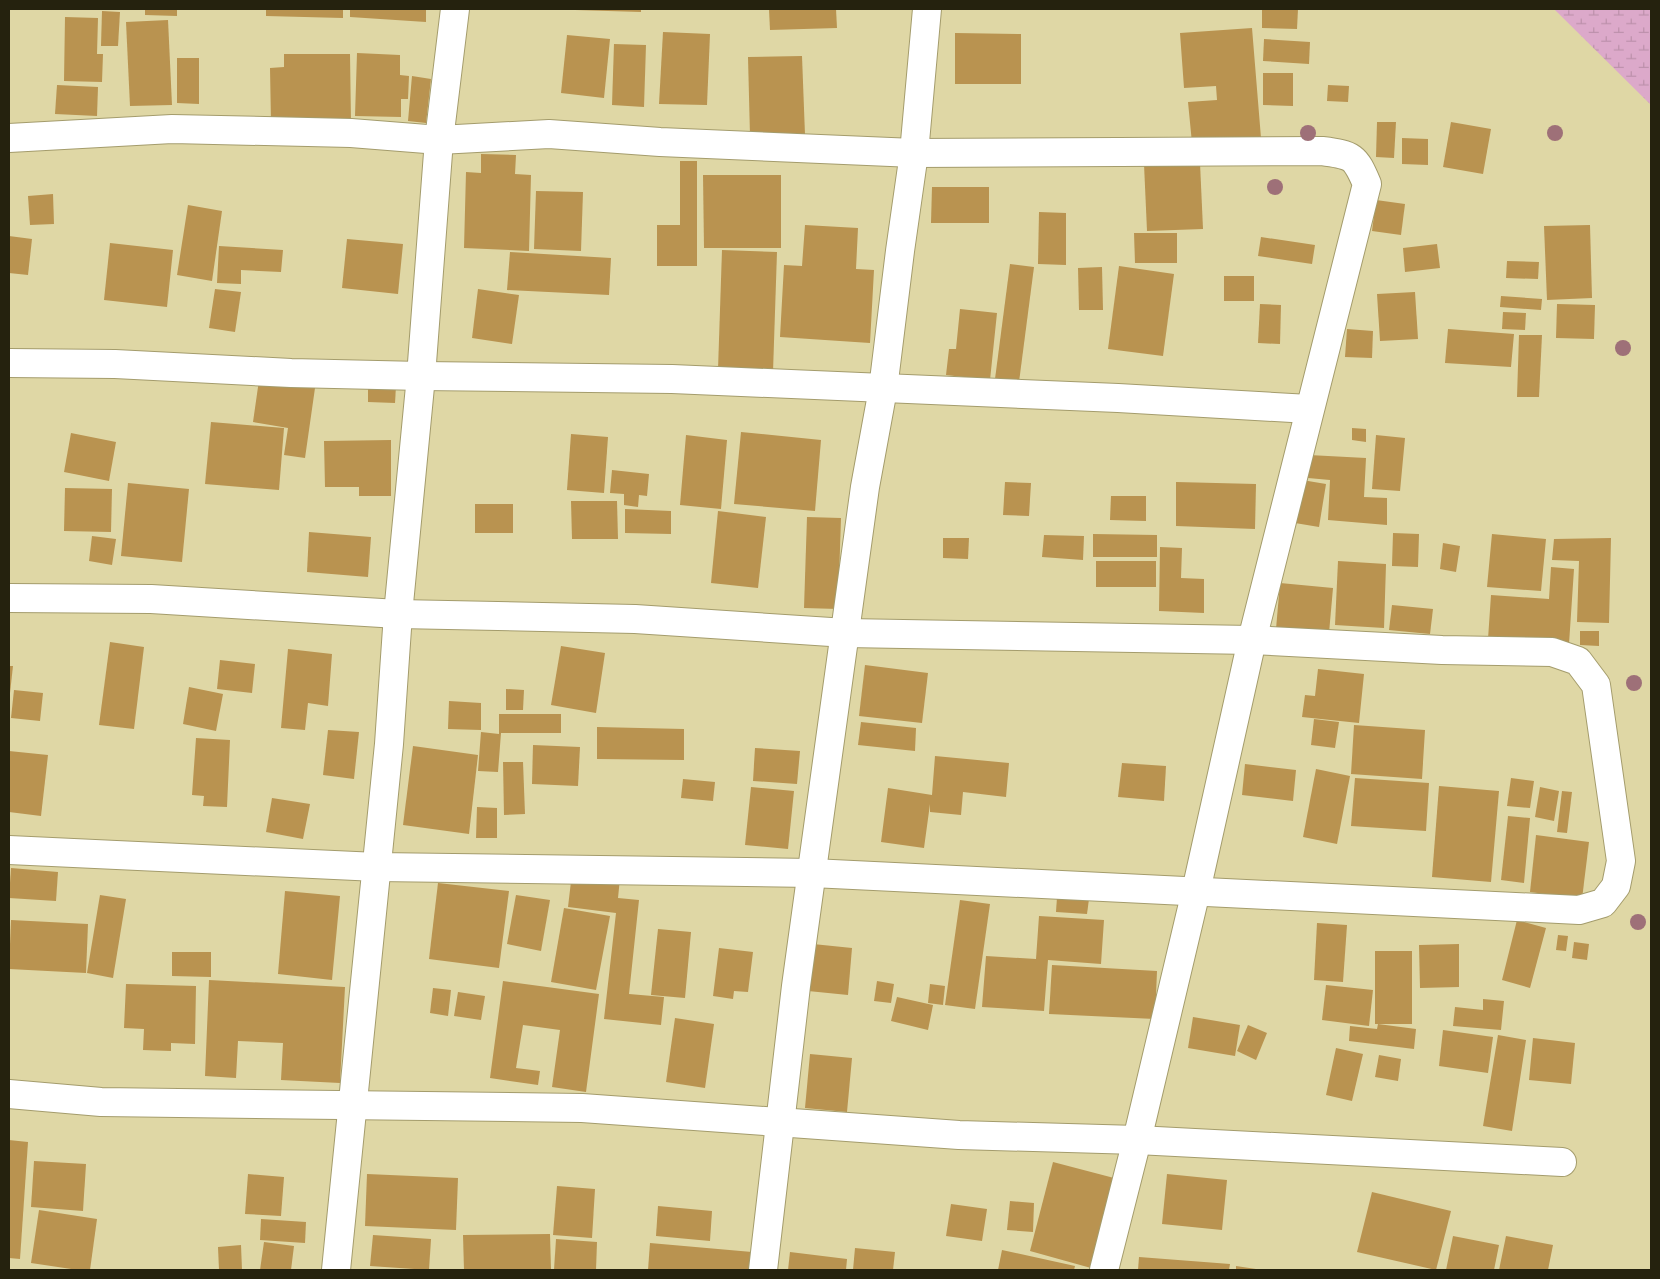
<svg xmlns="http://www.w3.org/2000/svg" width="1660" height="1279" font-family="'Archivo Narrow',sans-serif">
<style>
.wetland{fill:url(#wetland-marsh)}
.building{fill:#b99350}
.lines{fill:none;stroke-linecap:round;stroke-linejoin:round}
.minor-casing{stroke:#a49c6c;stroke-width:30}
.minor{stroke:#fff;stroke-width:28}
.tree{fill:#9e7078}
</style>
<defs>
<pattern id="wetland-marsh" width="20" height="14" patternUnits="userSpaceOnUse" patternTransform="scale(1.25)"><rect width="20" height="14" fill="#dca9ca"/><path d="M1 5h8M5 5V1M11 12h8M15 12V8" fill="none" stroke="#bd91ac"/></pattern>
</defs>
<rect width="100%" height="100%" fill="#dfd7a5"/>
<polygon class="wetland" points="1554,9 1651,9 1651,105"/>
<g class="building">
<polygon points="145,9 177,9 177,16 145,15"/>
<polygon points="266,9 343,9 343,18 266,16"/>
<polygon points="350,9 426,9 426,22 350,17"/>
<polygon points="575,9 641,9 641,12 575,10"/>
<polygon points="769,9 836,9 837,28 770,30"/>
<polygon points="1262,9 1298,9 1297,29 1262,28"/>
<polygon points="102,11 120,12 118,46 101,46"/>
<polygon points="65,17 98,18 97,54 103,54 102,82 64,81"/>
<polygon points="168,20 172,105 130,106 126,22"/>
<polygon points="1252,28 1261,138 1192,143 1188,102 1217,100 1216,86 1184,88 1180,33"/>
<polygon points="663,32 710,34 707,105 659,104"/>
<polygon points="955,33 1021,34 1021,84 955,84"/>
<polygon points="567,35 610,39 604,98 561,93"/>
<polygon points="1264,39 1310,42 1309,64 1263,61"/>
<polygon points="614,44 646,45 644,107 612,105"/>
<polygon points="357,53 400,55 400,75 409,76 408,99 401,99 401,117 355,116"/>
<polygon points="284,54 350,54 351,123 271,123 270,68 284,67"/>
<polygon points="802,56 805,135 750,136 748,57"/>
<polygon points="177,58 199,58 199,104 177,103"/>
<polygon points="1263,73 1293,73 1293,106 1263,105"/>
<polygon points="412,76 431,79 426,123 408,121"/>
<polygon points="57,85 98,87 97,116 55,114"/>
<polygon points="1328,85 1349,86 1348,102 1327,101"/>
<polygon points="1377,122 1396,122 1394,158 1376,157"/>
<polygon points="1451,122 1491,129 1483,174 1443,167"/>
<polygon points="1402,138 1428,139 1428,165 1402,164"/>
<polygon points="481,154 516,155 515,174 531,175 529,251 464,248 466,172 481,173"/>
<polygon points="680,161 697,161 697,266 657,266 657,225 680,225"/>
<polygon points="1200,163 1203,229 1147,231 1144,164"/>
<polygon points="703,175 781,175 781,248 704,248"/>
<polygon points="932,187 989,187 989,223 931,223"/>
<polygon points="536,191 583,192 581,251 534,249"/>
<polygon points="53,194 54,224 30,225 28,196"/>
<polygon points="1376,200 1405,204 1401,235 1372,231"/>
<polygon points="188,205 222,211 212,281 177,275"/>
<polygon points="1039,212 1066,213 1066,265 1038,264"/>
<polygon points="805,225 858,228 856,269 874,270 870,343 780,337 784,265 802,266"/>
<polygon points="1590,225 1592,298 1547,300 1544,226"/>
<polygon points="1134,233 1177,233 1177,263 1135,263"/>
<polygon points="9,236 32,239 28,275 9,273"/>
<polygon points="1261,237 1315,245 1312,264 1258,256"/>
<polygon points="347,239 403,244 398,294 342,288"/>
<polygon points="110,243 173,250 167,307 104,300"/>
<polygon points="1437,244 1440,268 1405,272 1403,248"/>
<polygon points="219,246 283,250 281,272 241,270 241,284 217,283"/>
<polygon points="722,250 777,252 773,372 718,370"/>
<polygon points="510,252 611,258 609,295 507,290"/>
<polygon points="1507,261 1539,262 1538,279 1506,278"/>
<polygon points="1010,264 1034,267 1019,382 995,379"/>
<polygon points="1119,266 1174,274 1163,356 1108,349"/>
<polygon points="1102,267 1103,310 1079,310 1078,268"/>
<rect x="1224" y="276" width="30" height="25"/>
<polygon points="215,289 241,292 235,332 209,328"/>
<polygon points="478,289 519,295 512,344 472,338"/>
<polygon points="1415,292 1418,339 1380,341 1377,294"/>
<polygon points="1501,296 1542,299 1541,310 1500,307"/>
<polygon points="1260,304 1281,305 1280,344 1258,343"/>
<polygon points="1557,304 1595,305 1594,339 1556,338"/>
<polygon points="960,309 997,313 990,380 946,375 949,349 956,349"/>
<polygon points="1503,312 1526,313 1525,330 1502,329"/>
<polygon points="1347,329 1373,331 1372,358 1345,357"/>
<polygon points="1448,329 1514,334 1511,367 1445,363"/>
<polygon points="1519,335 1542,335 1539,397 1517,397"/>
<polygon points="259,380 315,388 305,458 284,455 288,428 253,422"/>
<polygon points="368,385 396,386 395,403 368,402"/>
<polygon points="211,422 284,428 279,490 205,484"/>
<polygon points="1352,428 1366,429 1366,442 1352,440"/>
<polygon points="741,432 821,440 815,511 734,504"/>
<polygon points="71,433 116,442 109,481 64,472"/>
<polygon points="571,434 608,437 604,493 567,490"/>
<polygon points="686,435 727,440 721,509 680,505"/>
<polygon points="1376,435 1405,438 1400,491 1372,489"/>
<polygon points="391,440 391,496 359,496 359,487 325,487 324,441"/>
<polygon points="1309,455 1366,458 1364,497 1387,498 1387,525 1328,520 1330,480 1308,478"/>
<polygon points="612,470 649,474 647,496 639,495 638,507 624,505 624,494 610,493"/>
<polygon points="1296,479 1326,484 1319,527 1289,522"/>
<polygon points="1005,482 1031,483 1029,516 1003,515"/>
<polygon points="1176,482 1256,484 1255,529 1176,526"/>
<polygon points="128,483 189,489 182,562 121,556"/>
<polygon points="65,488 112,489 111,532 64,531"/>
<polygon points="1111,496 1146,496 1146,521 1110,520"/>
<polygon points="571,501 617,501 618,539 572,539"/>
<rect x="475" y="504" width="38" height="29"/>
<polygon points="625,509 671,511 671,534 625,533"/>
<polygon points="718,511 766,517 758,588 711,583"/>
<polygon points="807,517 841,518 838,609 804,608"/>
<polygon points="309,532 371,537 368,577 307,572"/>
<polygon points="1393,533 1419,534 1418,567 1392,566"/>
<polygon points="1093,534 1157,535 1157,557 1093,557"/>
<polygon points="1492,534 1546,539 1541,591 1487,587"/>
<polygon points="1044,535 1084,536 1083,560 1042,557"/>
<polygon points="92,536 116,539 112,565 89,561"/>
<polygon points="943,538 969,538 968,559 943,558"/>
<polygon points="1611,538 1609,623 1577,622 1579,561 1552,560 1554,539"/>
<polygon points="1443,543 1460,546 1456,572 1440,569"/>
<polygon points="1160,547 1182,548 1181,578 1204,579 1204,613 1159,611"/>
<rect x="1096" y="561" width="60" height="26"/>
<polygon points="1338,561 1386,564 1384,628 1335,625"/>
<polygon points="1551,567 1574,569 1569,644 1488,639 1491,595 1549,599"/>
<polygon points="1280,583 1333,588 1329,633 1276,629"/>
<polygon points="1392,605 1433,609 1430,634 1389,630"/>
<polygon points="1580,631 1599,631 1599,646 1580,645"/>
<polygon points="110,642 144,647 134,729 99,725"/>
<polygon points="561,646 605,653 596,713 551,705"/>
<polygon points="288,649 332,654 328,706 308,703 305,730 281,728"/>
<polygon points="220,660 255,664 252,693 217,689"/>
<polygon points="865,665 928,673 922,723 859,716"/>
<polygon points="9,666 13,666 10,693 9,693"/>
<polygon points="1318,669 1364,674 1359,723 1302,717 1305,695 1315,696"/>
<polygon points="189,687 223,694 216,731 183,724"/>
<polygon points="506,689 524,690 523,710 506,710"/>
<polygon points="14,690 43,693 40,721 11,718"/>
<polygon points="449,701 481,703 481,730 448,729"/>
<polygon points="499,714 561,714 561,733 501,733 498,772 478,771 481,732 499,734"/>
<polygon points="1314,719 1339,722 1335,748 1311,745"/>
<polygon points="861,722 916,728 915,751 858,745"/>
<polygon points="1354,725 1425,730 1422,779 1351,774"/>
<polygon points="597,727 684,729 684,760 597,759"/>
<polygon points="328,730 359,732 354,779 323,775"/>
<polygon points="196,738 230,740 227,807 203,806 204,796 192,795"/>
<polygon points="533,745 580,747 578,786 532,784"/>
<polygon points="413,746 478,755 469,834 403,825"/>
<polygon points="755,748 800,751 797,784 753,781"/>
<polygon points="9,751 48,755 41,816 9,812"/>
<polygon points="935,756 1009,763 1006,797 963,792 961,815 930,812 930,804 924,848 881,842 888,788 932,795"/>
<polygon points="503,762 523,762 525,814 504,815"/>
<polygon points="1122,763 1166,766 1164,801 1118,797"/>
<polygon points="1245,764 1296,770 1293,801 1242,795"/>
<polygon points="1316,769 1350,776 1337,844 1303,837"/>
<polygon points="1355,778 1429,783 1426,831 1351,826"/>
<polygon points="1511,778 1534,781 1530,808 1507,806"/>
<polygon points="683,779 715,782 713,801 681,798"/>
<polygon points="1439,786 1499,791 1491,882 1432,877"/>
<polygon points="751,787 794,791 788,849 745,845"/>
<polygon points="1540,787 1559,791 1554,821 1535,817"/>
<polygon points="1562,791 1572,792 1567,833 1557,832"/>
<polygon points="272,798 310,804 303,839 266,832"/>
<polygon points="477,807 497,808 497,838 476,838"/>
<polygon points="1508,816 1530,818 1524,883 1501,880"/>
<polygon points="1536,835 1589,842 1582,899 1530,892"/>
<polygon points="11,868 58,872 56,901 9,898"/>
<polygon points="572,873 620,878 618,898 639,900 629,994 664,997 661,1025 604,1019 616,913 568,907"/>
<polygon points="438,883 509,891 499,968 429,959"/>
<polygon points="285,891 340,896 332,980 278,974"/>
<polygon points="100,895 126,899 113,978 87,973"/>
<polygon points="516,895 550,900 541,951 507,944"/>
<polygon points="1057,897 1089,899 1087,914 1056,912"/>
<polygon points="960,900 990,904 975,1009 945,1005"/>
<polygon points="564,908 610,916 596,990 551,982"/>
<polygon points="1039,916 1104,920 1101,964 1048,960 1044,1011 982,1007 986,956 1036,959"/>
<polygon points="11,920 88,924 86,973 9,969"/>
<polygon points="1517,920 1546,928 1530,988 1502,980"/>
<polygon points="1317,923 1347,925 1343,982 1314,980"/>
<polygon points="658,929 691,932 685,998 651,995"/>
<polygon points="1558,935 1568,936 1566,951 1556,950"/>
<polygon points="1574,942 1589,944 1587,960 1572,958"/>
<polygon points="813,944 852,948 848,995 808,991"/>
<polygon points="1459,944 1459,987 1420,988 1419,945"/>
<polygon points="719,948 753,952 748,992 734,991 733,999 713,996"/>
<rect x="1375" y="951" width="37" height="73"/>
<polygon points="172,952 211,952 211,977 172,976"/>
<polygon points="1052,965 1157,971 1155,1019 1049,1014"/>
<polygon points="209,980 345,987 340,1083 281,1080 283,1043 238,1041 236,1078 205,1076"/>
<polygon points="503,981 599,994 586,1092 552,1087 560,1030 523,1025 516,1068 540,1071 538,1085 490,1078"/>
<polygon points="877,981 894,984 891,1003 874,1001"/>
<polygon points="126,984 196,986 195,1044 171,1043 171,1051 143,1050 144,1029 124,1028"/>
<polygon points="930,984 945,986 943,1005 928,1003"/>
<polygon points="1326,985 1373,990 1369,1026 1322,1020"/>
<polygon points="433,988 451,990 448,1016 430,1013"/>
<polygon points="458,992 485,996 481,1020 454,1016"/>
<polygon points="897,997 933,1005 928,1030 891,1021"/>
<polygon points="1483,999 1504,1001 1501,1030 1453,1026 1455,1007 1483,1010"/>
<polygon points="1193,1017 1240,1025 1235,1056 1188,1048"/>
<polygon points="675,1018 714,1024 705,1088 666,1082"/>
<polygon points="1378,1024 1416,1029 1414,1049 1349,1041 1350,1026 1377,1029"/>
<polygon points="1248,1025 1267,1033 1256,1060 1237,1051"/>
<polygon points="1443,1030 1493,1037 1488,1073 1439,1066"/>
<polygon points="1498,1035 1526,1040 1512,1131 1483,1126"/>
<polygon points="1533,1038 1575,1043 1571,1084 1529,1080"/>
<polygon points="1336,1048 1363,1054 1352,1101 1326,1095"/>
<polygon points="810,1054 852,1058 847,1112 805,1108"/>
<polygon points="1379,1055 1401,1059 1398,1081 1375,1077"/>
<polygon points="9,1140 28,1142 20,1259 9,1258"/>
<polygon points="34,1161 86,1164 83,1211 31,1207"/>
<polygon points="1053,1162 1114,1178 1091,1268 1030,1251"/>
<polygon points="248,1174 284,1177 281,1216 245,1214"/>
<polygon points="367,1174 458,1178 456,1230 365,1226"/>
<polygon points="1167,1174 1227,1180 1222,1230 1162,1224"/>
<polygon points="557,1186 595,1189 592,1238 553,1235"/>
<polygon points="1372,1192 1451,1211 1436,1270 1357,1252"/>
<polygon points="1010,1201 1034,1203 1033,1232 1007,1230"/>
<polygon points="951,1204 987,1209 982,1241 946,1236"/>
<polygon points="658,1206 712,1211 710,1241 656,1236"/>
<polygon points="39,1210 97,1219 90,1270 78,1270 31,1263"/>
<polygon points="261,1219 306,1222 305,1243 260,1240"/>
<polygon points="550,1234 551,1270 464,1270 463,1235"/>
<polygon points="373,1235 431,1239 429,1270 370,1266"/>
<polygon points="1453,1236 1499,1245 1494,1270 1446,1270"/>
<polygon points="1506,1236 1553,1245 1548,1270 1499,1270"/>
<polygon points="556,1239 597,1242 596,1270 554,1270"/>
<polygon points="264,1242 294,1246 291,1270 260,1270"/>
<polygon points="650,1243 752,1252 751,1270 648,1270"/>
<polygon points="241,1245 242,1270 219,1270 218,1247"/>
<polygon points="855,1248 895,1252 893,1270 853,1270"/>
<polygon points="1002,1250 1075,1266 1074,1270 998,1270"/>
<polygon points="790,1252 847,1259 846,1270 788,1270"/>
<polygon points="1139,1257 1230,1264 1229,1270 1138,1270"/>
<polygon points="1236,1266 1256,1269 1256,1270 1236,1270"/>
</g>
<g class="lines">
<g class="minor-casing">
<g id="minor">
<path d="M 9,138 L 172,129 L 351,133 L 439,140 L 549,134 L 660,142 L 914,153 L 1322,151 C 1353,155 1355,156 1367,184 L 1252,640 L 1196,891 L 1137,1140 L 1104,1270"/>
<polyline points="9,363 115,364 291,373 421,376 672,379 1118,398 1309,409"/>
<polyline points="9,598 151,599 398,614 635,619 846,633 1252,640 1442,650 1552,652 1578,661 1596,685 1621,861 1616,886 1603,903 1579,910 812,873 377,867 9,850"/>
<polyline points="9,1094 101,1102 582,1108 959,1135 1137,1140 1562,1162"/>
<polyline points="336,1270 389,744 398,614 421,376 439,140 455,9"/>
<polyline points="763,1270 796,986 865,487 883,389 900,251 914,153 927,9"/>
</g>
</g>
<use href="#minor" class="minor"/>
</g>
<g class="tree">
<circle cx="1308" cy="133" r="8"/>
<circle cx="1555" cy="133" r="8"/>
<circle cx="1275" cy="187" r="8"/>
<circle cx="1623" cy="348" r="8"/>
<circle cx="1634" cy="683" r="8"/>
<circle cx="1638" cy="922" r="8"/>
</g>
<rect width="1660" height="1279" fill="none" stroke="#25220e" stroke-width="20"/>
</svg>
